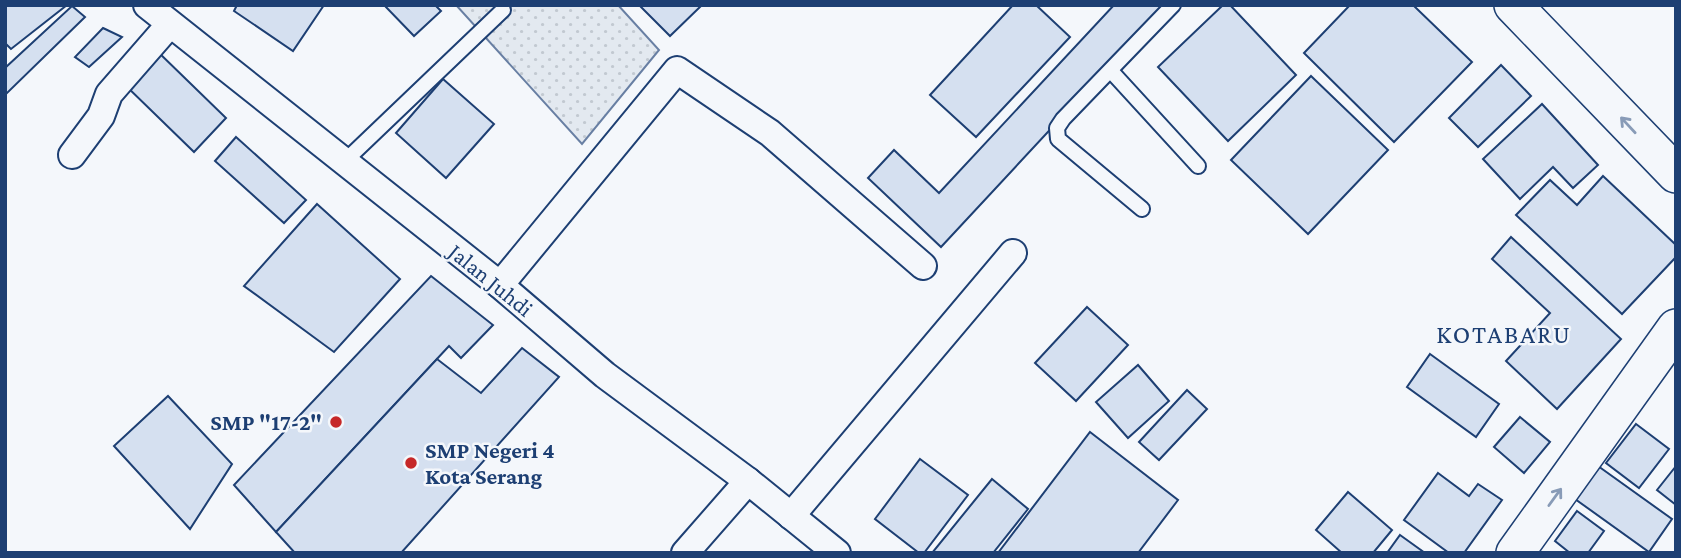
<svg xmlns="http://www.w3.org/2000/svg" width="1681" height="558" font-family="'Crimson Pro',serif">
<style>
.grass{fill:url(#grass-dots);stroke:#687fa3;stroke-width:2}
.building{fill:#d5e0f0;stroke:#1d3f73;stroke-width:2}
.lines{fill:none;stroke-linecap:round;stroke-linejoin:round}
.service-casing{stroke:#1d3f73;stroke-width:18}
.minor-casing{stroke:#1d3f73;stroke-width:30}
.secondary-casing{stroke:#1d3f73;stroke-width:40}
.service{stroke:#f4f7fb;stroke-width:14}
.minor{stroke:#f4f7fb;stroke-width:26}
.secondary{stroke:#f4f7fb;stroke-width:37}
.oneway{stroke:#889bb7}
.poi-dot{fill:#c62828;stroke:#f4f7fb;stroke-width:2.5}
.labels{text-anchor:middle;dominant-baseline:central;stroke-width:5;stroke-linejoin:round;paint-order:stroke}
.street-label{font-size:23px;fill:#1d3f73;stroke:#f4f7fb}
.poi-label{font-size:23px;font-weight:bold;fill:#1d3f73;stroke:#f4f7fb;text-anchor:end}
.quarter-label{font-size:26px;letter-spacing:2px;fill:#1d3f73;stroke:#f4f7fb}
</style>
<defs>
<pattern id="grass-dots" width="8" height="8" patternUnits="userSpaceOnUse" patternTransform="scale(1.75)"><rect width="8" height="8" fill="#e3e9f0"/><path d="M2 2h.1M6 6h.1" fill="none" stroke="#c2c9d1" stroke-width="1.8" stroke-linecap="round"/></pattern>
</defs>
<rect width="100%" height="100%" fill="#f4f7fb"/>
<polygon class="grass" points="456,5 618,5 659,50 582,144"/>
<g class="building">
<polygon points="5,5 67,5 11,49 5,43"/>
<polygon points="237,5 324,5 293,51 234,11"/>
<polygon points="384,5 435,5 441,11 414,36"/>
<polygon points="639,5 702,5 670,36"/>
<polygon points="1013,5 1036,5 1070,37 976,137 930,95"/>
<polygon points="1114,5 1166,5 941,247 868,178 894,150 939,193"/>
<polygon points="1223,5 1230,5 1296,75 1228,141 1158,67"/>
<polygon points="1350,5 1413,5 1472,62 1394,142 1304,53"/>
<polygon points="72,6 85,17 5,95 5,68"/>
<polygon points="103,28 122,37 89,67 75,57"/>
<polygon points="155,49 226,118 194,152 123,83"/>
<polygon points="1501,65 1531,96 1478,147 1449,118"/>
<polygon points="1311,76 1388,150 1308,234 1231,160"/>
<polygon points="443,79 494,124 446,178 396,133"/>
<polygon points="1542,104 1598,165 1573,188 1553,167 1520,199 1483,159"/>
<polygon points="236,137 306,200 284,223 215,161"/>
<polygon points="1603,176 1676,245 1676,257 1622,314 1516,215 1550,180 1577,205"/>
<polygon points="317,204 400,279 334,352 244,286"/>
<polygon points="1511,237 1621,339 1557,409 1506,361 1550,313 1492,259"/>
<polygon points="431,276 493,325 461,358 449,346 276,532 234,485"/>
<polygon points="1087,307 1128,345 1076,401 1035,363"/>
<polygon points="522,348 559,377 401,553 295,553 276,532 437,359 481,393"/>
<polygon points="1430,354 1499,404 1476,437 1407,387"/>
<polygon points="1138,365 1169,401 1128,438 1096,402"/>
<polygon points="1187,390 1207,409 1159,460 1139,442"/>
<polygon points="168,396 232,464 190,529 114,446"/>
<polygon points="1520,417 1550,442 1524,473 1494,447"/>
<polygon points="1636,424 1669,449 1639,488 1606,463"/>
<polygon points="1090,432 1178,500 1138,553 998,553"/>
<polygon points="920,459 968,495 924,553 919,553 875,519"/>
<polygon points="1598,466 1672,519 1649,552 1575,499"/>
<polygon points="1676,466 1676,505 1657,490"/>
<polygon points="1438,473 1469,496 1478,484 1502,500 1464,553 1449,553 1404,520"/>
<polygon points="992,479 1028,509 993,553 932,553"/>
<polygon points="1348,492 1392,530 1373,553 1342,553 1316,530"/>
<polygon points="1577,511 1604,531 1588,553 1570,553 1555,541"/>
<polygon points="1400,535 1425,553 1387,553"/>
</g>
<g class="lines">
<g class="service-casing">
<g id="service">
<polyline points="1111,71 1198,166"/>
<polyline points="344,162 503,10"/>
<polyline points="1142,209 1058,139 1057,128 1063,119 1173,5"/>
</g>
</g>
<g class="minor-casing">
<g id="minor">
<polyline points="147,5 500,285 605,375 748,481 837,553"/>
<polyline points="72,155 101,116 109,94 170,24"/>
<polyline points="500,285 677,70 770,133 923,266"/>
<polyline points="791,516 1013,253"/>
<polyline points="685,553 748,481"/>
</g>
</g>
<g class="secondary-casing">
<g id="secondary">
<polyline points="1513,5 1676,174"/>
<polyline points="1515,553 1676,328"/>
</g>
</g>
<use href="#service" class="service"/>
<use href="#minor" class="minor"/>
<use href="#secondary" class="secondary"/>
</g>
<defs><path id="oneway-shaft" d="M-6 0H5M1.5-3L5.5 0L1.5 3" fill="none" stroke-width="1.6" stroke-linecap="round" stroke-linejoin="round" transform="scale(1.75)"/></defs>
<g class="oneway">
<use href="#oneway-shaft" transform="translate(1628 125) rotate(-133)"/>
<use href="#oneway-shaft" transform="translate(1555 497) rotate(-54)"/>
</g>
<g class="poi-dot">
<circle cx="336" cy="422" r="7"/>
<circle cx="411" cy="463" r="7"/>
</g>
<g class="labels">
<g class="street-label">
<text transform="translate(491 280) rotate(39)">Jalan Juhdi</text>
</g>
<g class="poi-label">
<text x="322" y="422">SMP "17-2"</text>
<text x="425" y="450" text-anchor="start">SMP Negeri 4<tspan x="425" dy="26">Kota Serang</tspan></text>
</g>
<g class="quarter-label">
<text x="1504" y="334">KOTABARU</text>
</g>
</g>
<rect width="1681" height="558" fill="none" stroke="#1d3f73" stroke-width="14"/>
</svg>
